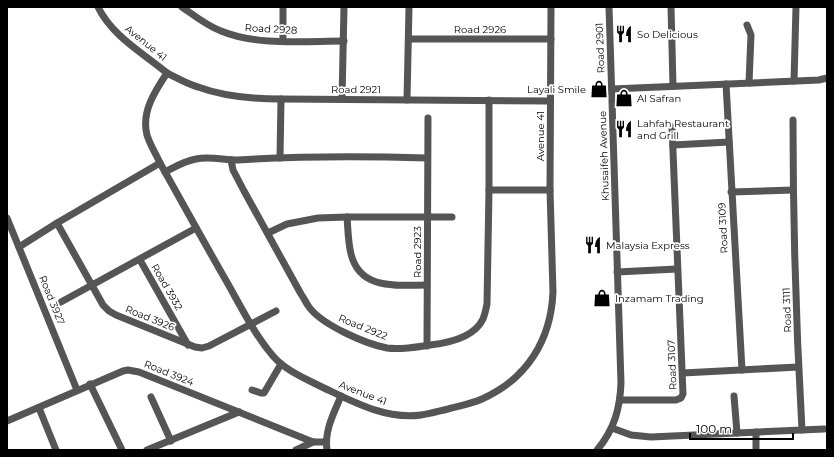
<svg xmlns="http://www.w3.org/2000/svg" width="834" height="457" font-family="Montserrat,sans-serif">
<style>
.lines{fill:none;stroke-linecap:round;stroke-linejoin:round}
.street{stroke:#555;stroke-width:7}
.labels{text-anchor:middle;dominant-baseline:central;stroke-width:3.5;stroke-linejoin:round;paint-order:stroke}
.street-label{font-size:10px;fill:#000;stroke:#fff}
.poi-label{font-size:10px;fill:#000;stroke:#fff;text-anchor:start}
</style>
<rect width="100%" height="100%" fill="#fff"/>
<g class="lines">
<g class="street">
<path d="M 98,7 C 112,36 143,53 167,73 C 155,91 141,112 147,135 C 150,145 156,154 160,163 C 183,204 205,244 228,284 C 242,309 255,335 273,356 C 286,371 306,379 324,388 C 353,402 387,420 421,415 C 430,414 439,411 448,409 C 459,406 471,404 482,399 C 527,379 551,340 553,292 L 550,190 L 551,7"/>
<path d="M 182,7 C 195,16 207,26 221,31 C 257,46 305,41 344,41"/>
<polyline points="283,7 283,41"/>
<polyline points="671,7 673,86"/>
<polyline points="747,25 751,35 749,83"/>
<polyline points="409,39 551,39"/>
<path d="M 167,73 C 177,78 187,84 198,87 C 225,97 253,99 281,99 L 550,101"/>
<polyline points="794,81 796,7"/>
<polyline points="726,84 742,370"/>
<polyline points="612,89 819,80 827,78"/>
<polyline points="342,99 344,7"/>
<polyline points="407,100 409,7"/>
<path d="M 793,120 C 793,223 796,326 802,430"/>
<polyline points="673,145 729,142"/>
<polyline points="280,158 281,99"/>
<path d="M 231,160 L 233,170 L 244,191 L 301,294 C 304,298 306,303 309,307 C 322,325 366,344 387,348 C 401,350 416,347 430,345 C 448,343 474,338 483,319 C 485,314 486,309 487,304 L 489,190 L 489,100"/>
<path d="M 165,172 C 175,167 184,161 196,159 C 209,156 224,160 238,160 C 301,156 364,156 427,158"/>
<polyline points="489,190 550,190"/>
<polyline points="731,192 793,190"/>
<path d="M 347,217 C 348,229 348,242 351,254 C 360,291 398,285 427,285"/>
<polyline points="7,218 77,390"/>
<polyline points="57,223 103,305 109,311 116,315 195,347 202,348 209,346 276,311"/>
<polyline points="268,233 287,224 318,218 347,217 452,217"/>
<polyline points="19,247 57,223 160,163"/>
<polyline points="140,260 188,345"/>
<polyline points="617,272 677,269"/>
<polyline points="61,302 196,228"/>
<polyline points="427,346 428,118"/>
<polyline points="683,373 798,367"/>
<polyline points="90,384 122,450"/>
<polyline points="252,390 261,393 264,393 281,364"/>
<polyline points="734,396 737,433"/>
<polyline points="151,397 171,441"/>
<polyline points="620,400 676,400 681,398 683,394 672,127"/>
<polyline points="39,408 56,450"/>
<polyline points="7,421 123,371 128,370 139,372 313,442 326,442"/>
<polyline points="612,428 631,435 651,437 824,429"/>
<polyline points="756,432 756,450"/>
<polyline points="147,450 239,412"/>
<polyline points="296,450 313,442"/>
<path d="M 327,450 C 324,431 334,413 341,396"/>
<path d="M 597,450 C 614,430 620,409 621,383 L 609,7"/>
</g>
</g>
<defs>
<g id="restaurant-bare" transform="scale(1.38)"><path d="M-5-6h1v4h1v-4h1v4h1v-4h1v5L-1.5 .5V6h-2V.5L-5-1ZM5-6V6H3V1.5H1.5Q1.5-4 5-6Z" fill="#000" stroke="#fff" stroke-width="2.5" paint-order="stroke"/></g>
<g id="shop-bare" transform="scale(1.38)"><path d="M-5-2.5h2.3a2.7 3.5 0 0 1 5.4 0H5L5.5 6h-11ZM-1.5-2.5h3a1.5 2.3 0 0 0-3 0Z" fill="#000" stroke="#fff" stroke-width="2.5" paint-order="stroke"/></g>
</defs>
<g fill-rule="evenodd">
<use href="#restaurant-bare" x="624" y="34"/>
<use href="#shop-bare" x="599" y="89"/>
<use href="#shop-bare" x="624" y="98"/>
<use href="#restaurant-bare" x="624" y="129"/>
<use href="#restaurant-bare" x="593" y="245"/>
<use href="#shop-bare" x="602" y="298"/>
</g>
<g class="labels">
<g class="street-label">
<text transform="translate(271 29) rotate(3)">Road 2928</text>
<text x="480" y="29">Road 2926</text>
<text transform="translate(146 43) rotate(39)">Avenue 41</text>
<text transform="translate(600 48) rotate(-92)">Road 2901</text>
<text x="356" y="89">Road 2921</text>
<text transform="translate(540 136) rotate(-90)">Avenue 41</text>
<text transform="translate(604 156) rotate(-92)">Khusaifeh Avenue</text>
<text transform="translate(723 228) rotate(-93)">Road 3109</text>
<text transform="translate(417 252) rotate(-90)">Road 2923</text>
<text transform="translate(167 287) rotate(60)">Road 3932</text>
<text transform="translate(52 300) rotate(68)">Road 3927</text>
<text transform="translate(787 310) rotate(-92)">Road 3111</text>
<text transform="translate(150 318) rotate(22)">Road 3926</text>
<text transform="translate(363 327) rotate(22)">Road 2922</text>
<text transform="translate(672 365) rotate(-92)">Road 3107</text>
<text transform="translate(169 373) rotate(22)">Road 3924</text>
<text transform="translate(363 393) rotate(21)">Avenue 41</text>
</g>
<g class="poi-label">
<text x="637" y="34">So Delicious</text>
<text x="586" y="89" text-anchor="end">Layali Smile</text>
<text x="637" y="98">Al Safran</text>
<text x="637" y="123">Lahfah Restaurant<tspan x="637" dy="12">and Grill</tspan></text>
<text x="606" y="245">Malaysia Express</text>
<text x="615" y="298">Inzamam Trading</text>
</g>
</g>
<rect width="834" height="457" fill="none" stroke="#000000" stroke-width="16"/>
<path d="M690 433v6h103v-6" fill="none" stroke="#000000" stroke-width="2"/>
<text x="696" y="433" font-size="12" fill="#000000" stroke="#ffffff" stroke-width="3" paint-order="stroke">100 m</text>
</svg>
